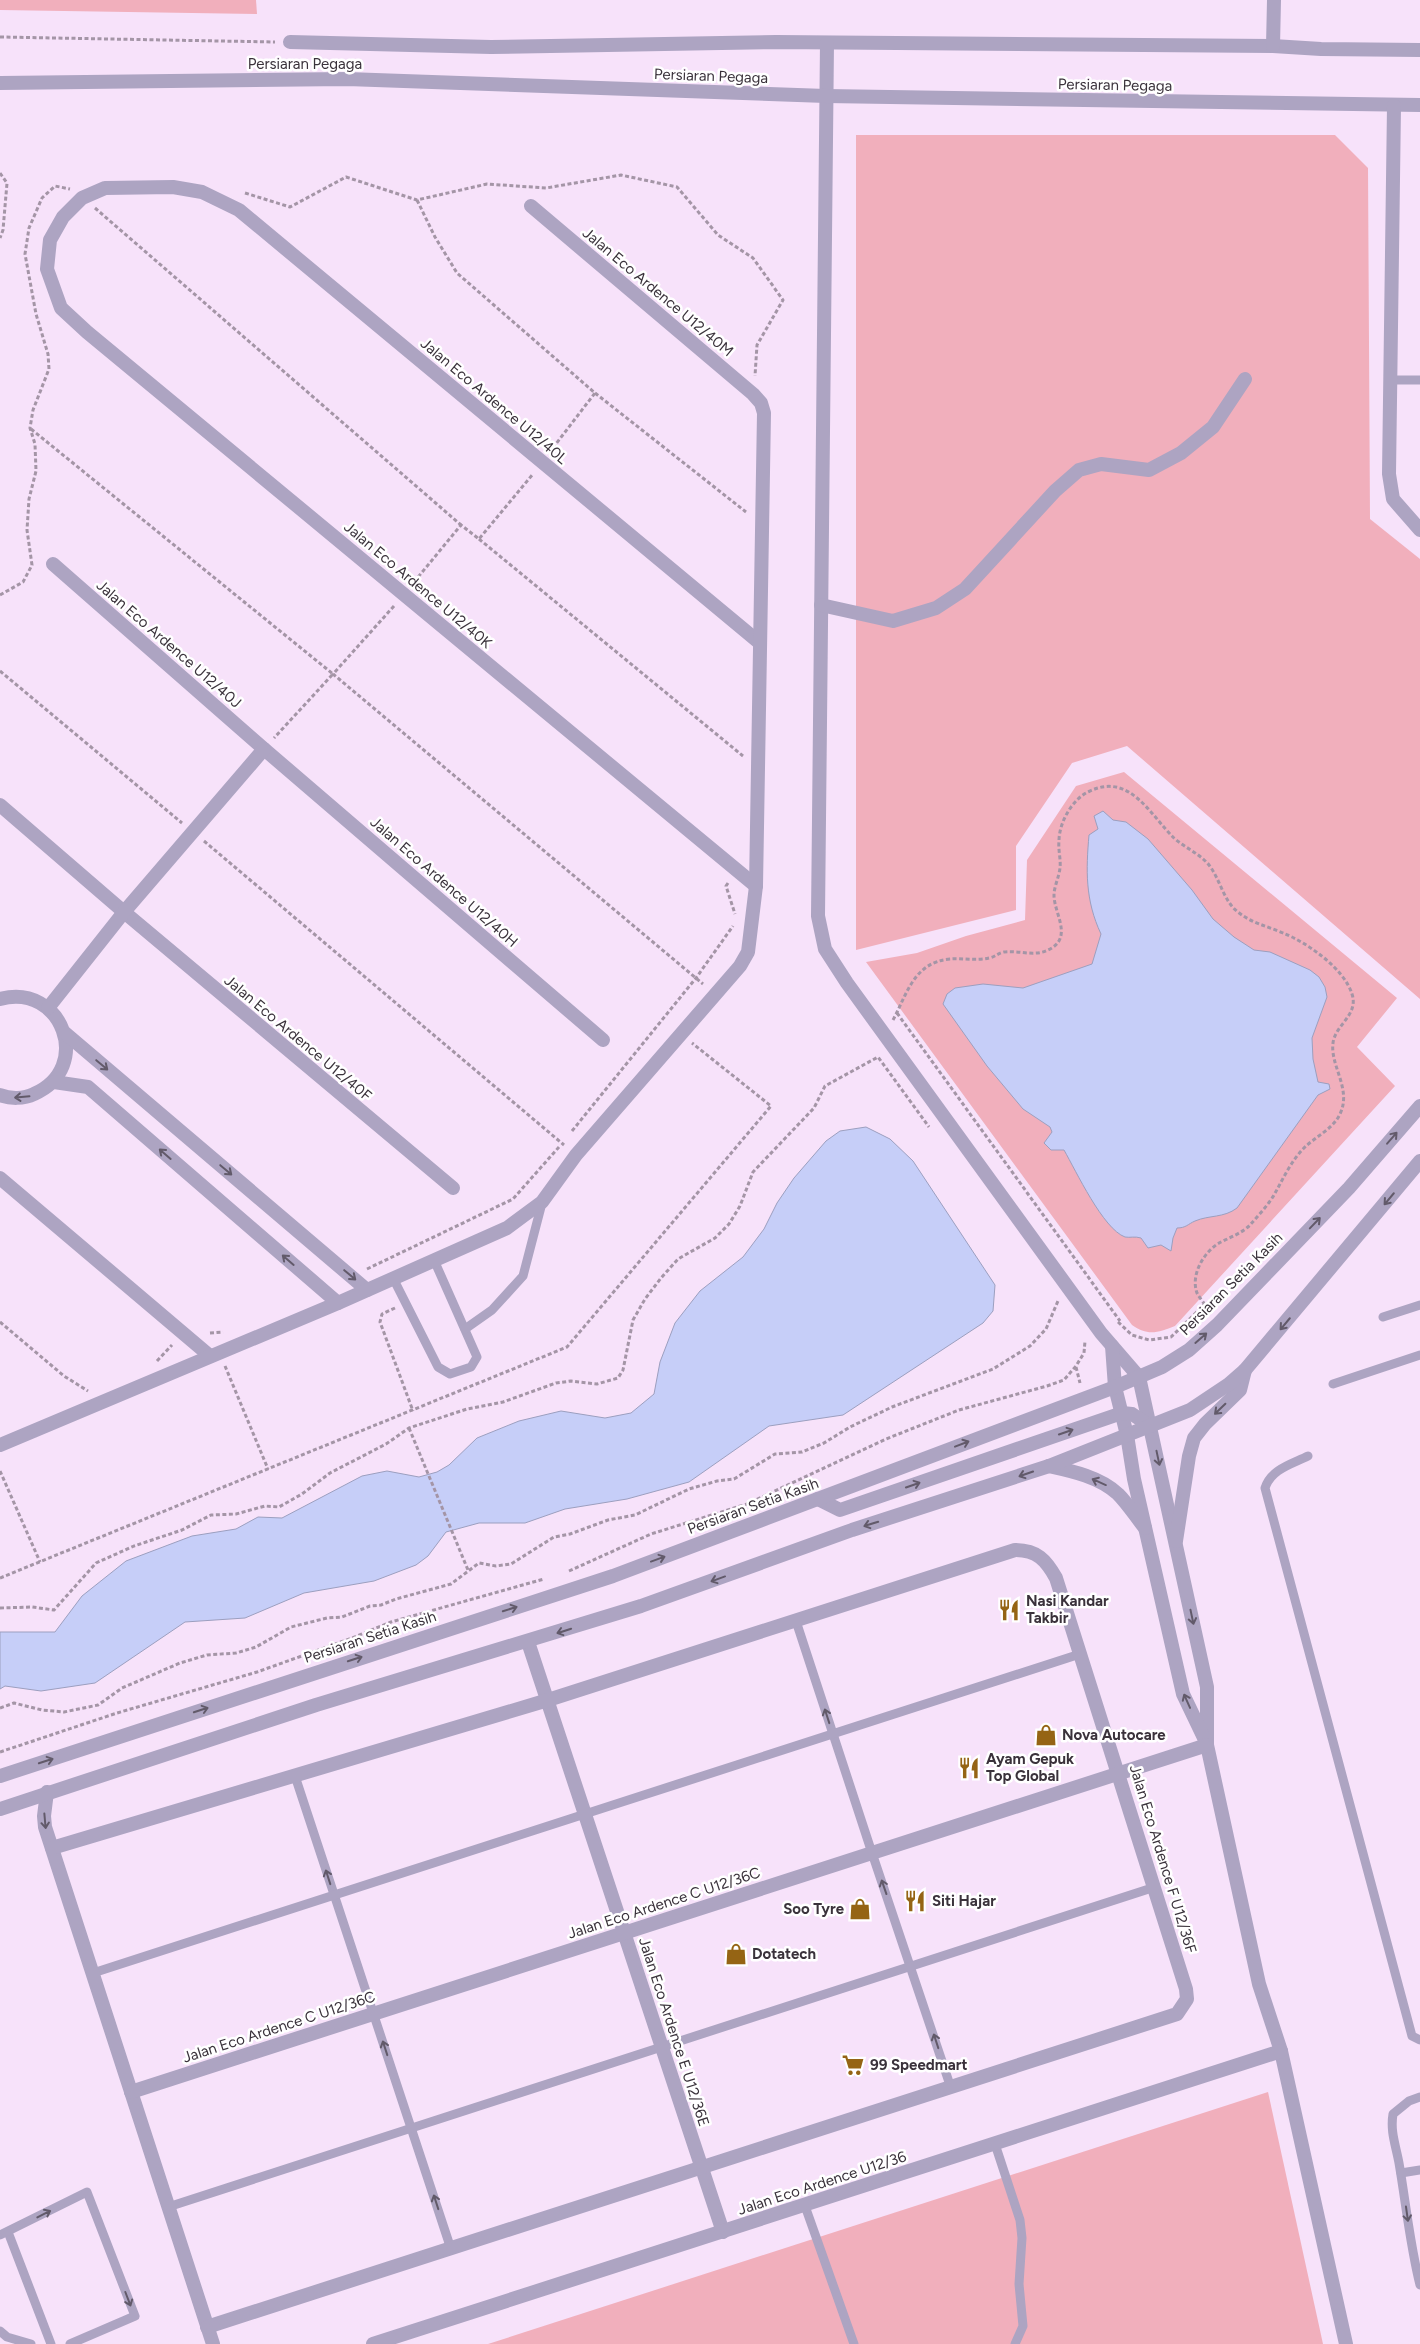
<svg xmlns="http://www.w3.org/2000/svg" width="1420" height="2344" font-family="Figtree,sans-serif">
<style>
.green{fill:#f1afbc}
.water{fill:#c6cef8;stroke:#9c9fbf}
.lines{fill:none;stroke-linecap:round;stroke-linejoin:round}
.path{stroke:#a495a6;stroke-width:3;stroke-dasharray:4 2.5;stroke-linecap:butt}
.service{stroke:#ada4c2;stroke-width:9}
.minor{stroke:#ada4c2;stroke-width:14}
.tertiary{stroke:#ada4c2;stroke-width:14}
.oneway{stroke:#625a6a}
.labels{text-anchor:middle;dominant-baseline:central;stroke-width:5;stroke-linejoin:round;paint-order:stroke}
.street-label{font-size:15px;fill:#3a323b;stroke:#fff}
.poi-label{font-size:15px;font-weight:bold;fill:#3a323b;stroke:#fff;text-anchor:start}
</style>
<rect width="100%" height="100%" fill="#f7e2fa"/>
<g class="green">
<polygon points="0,0 256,0 257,14 0,10"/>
<polygon points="856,135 1335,135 1368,168 1370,519 1420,559 1420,999 1127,746 1072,763 1016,846 1016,910 856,950"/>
<path d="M 1124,772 L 1397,998 L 1357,1047 L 1395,1086 L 1175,1326 C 1158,1333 1147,1336 1132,1325 L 866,962 L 917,953 L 966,936 L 1025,920 L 1027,860 L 1076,786 Z"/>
<polygon points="1268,2092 1323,2344 488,2344"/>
</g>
<g class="water">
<path d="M 1103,811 L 1113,820 L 1126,822 L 1148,839 L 1192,890 L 1213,919 L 1234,937 L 1254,950 L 1270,952 L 1310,970 L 1319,977 L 1325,987 L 1327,997 L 1312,1038 L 1313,1059 L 1318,1082 L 1329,1084 L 1330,1089 L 1318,1095 L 1237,1208 C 1224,1218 1209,1215 1195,1221 C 1188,1224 1186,1228 1177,1228 L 1173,1238 L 1171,1251 L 1161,1245 L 1148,1248 L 1141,1238 C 1135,1236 1130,1238 1125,1237 C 1103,1229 1076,1171 1064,1150 L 1051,1150 L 1044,1143 L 1052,1132 L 1050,1127 L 1023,1109 L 987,1066 L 943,1004 L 947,994 L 955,988 L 983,984 L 1023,988 L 1092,964 L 1101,934 C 1085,900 1086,870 1089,835 L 1098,829 L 1094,816 Z"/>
<polygon points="866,1127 890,1139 913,1161 995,1285 993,1311 983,1323 843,1415 769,1426 689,1482 627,1499 565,1509 525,1523 479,1523 446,1532 428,1556 416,1565 374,1581 304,1593 245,1618 185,1622 95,1683 41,1691 5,1686 0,1689 0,1632 55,1632 82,1596 126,1561 192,1536 236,1529 258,1517 282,1518 362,1476 387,1471 419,1477 437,1472 449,1465 477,1438 519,1421 561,1411 605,1418 631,1413 654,1394 660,1362 675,1323 700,1291 743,1257 764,1229 777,1203 794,1178 826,1141 840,1131"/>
</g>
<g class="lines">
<g class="path">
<polyline points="0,37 275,42"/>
<polyline points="0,173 7,183 3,230 0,238"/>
<polyline points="245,193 290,207 346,177 417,200 487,184 546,188 621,175 677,187 718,235 753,258 783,300 757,345 755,376"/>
<polyline points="417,200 435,237 457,273 595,393 552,449"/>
<polyline points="95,208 461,525"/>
<polyline points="595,393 746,512"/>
<polyline points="31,429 333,674 274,738"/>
<polyline points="479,539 743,756"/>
<polyline points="414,582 461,525 479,539 533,474"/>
<polyline points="0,595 23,582 32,565 27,530 29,499 36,471 35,444 30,428 33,410 49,369 48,354 36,314 25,254 29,228 42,198 55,186 70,189"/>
<polyline points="394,606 333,674 703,984"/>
<polyline points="0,671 182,823"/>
<polyline points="204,841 564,1145"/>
<polyline points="728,883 726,886 735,914"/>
<polyline points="897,1013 1120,1321"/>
<path d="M 893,1020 C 907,994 914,962 950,959 C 962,958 977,961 989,958 C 995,957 998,953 1004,952 C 1019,950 1034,957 1048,950 C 1074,938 1054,914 1054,895 C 1054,887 1059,877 1060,868 C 1061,859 1058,850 1059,841 C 1059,822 1073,798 1090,791 C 1130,772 1151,816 1174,838 C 1185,848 1199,853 1209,865 C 1220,879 1224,902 1238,912 C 1251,923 1267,926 1283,933 C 1306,942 1344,968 1352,994 C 1359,1015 1335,1025 1333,1043 C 1330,1066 1352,1089 1340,1114 C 1333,1129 1315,1137 1304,1148 C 1291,1161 1283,1179 1274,1195 C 1268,1205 1258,1216 1250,1225 C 1242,1233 1231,1237 1221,1242 C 1205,1250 1190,1274 1197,1293 C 1200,1299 1206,1305 1209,1311"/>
<polyline points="572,1131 696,978 733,926"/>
<polyline points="367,1269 513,1199 559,1147"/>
<polyline points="395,1308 382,1314 380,1322 413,1411"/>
<polyline points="0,1322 64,1376 88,1391"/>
<polyline points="1118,1322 1132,1335 1149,1340 1171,1337 1205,1304"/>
<polyline points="210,1333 223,1332"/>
<polyline points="157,1361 172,1345"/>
<polyline points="225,1366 268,1469"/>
<polyline points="1076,1367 1080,1383"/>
<polyline points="409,1428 468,1570"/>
<polyline points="0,1471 40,1562"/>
<polyline points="569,1571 651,1534 747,1504 886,1439 959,1410 1047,1386 1064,1380 1076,1366 1084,1353 1085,1341"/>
<polyline points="0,1578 567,1347 771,1106 692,1043"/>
<polyline points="0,1608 32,1607 54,1610 96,1563 134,1546 182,1530 211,1515 236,1514 265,1506 279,1507 302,1494 330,1473 386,1444 409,1428 467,1409 503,1402 556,1383 571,1381 597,1384 618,1378 623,1370 633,1320 645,1299 661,1278 678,1259 715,1238 729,1224 740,1206 753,1172 814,1108 825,1086 878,1057 929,1127"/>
<polyline points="0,1708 14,1703 42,1710 64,1712 98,1705 122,1688 180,1663 207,1655 236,1653 256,1647 291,1627 327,1618 342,1617 370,1606 381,1605 396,1599 451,1584 479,1563 496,1566 511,1564 554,1537 570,1534 608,1520 635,1515 689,1489 717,1481 734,1479 775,1454 802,1452 824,1443 850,1427 892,1407 993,1369 1030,1346 1046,1329 1058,1301"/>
<polyline points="0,1752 117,1713 257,1672 352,1638 391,1622 544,1579"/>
</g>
<g class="service">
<polyline points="1390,380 1420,380"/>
<polyline points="393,1278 438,1367 450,1374 471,1367 477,1357 434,1260"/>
<polyline points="1383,1317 1420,1305"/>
<polyline points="465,1329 492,1310 523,1276 542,1203"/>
<polyline points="1333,1384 1420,1355"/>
<path d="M 1308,1456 C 1292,1464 1271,1469 1265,1488 L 1412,2036 L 1420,2040"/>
<polyline points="796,1621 872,1853 951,2088"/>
<polyline points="295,1776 451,2249"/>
<polyline points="93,1973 1080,1654"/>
<path d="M 1420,2097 L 1409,2101 L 1393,2114 C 1390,2132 1396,2146 1399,2163 C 1406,2204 1410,2245 1420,2285"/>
<polyline points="995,2144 1020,2220 1022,2238 1019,2284 1023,2326 1015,2344"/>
<polyline points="1401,2173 1420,2170"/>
<polyline points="805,2206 854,2344"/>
<polyline points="168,2207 1155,1887"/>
<polyline points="8,2232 51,2344"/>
<polyline points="0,2235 87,2192 135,2316 70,2344"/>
<polyline points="0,2331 7,2337 31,2344"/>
</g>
<g class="minor">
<polyline points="290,42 491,47 776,42 1273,46 1321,49 1420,50"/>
<polyline points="827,43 818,916 825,949 847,983 1101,1333 1139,1377 1207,1687 1207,1745 1259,1984 1281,2051 1346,2344"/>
<polyline points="1273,46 1274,0"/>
<polyline points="0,83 347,79 826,96 1420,105"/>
<polyline points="1394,106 1389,474 1393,499 1420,530"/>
<polyline points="53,564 264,749 603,1040"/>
<polyline points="821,605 893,621 936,608 965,589 1055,491 1079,470 1101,464 1149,470 1181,453 1213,427 1245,379"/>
<polyline points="0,805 124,912 453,1188"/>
<polyline points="756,886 87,332 61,308 47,269 50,240 63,217 82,198 105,188 173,187 202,192 239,210 760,643"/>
<path d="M 0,999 C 62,982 94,1068 34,1094 C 24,1099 10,1099 0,1095"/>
<polyline points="48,1008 124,912 264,749"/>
<polyline points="65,1033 367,1290"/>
<polyline points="54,1082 88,1087 338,1303"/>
<polyline points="0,1178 210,1356"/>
<polyline points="1112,1346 1115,1387 1127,1435 1134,1479 1183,1694 1206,1742"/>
<polyline points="0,1445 338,1303 507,1228 542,1202 576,1155 740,966 748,952 756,886 764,413 761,403 753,394 531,206"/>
<polyline points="528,1642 723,2232"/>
<polyline points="47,1792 44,1816 45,1827 213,2344"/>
<path d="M 52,1848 L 548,1700 L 1015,1550 C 1037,1550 1046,1560 1056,1578 L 1186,1989 L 1187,1999 L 1177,2014 L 207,2327"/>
<polyline points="131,2092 1207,1745"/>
<polyline points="373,2344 1281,2051"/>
</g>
<g class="tertiary">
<path d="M 1049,1466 C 1072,1471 1100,1477 1118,1494 C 1128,1504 1136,1517 1145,1528"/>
<polyline points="818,1499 840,1510 1122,1413 1132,1414 1150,1426"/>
<polyline points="1176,1541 1189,1456 1194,1438 1205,1424 1240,1390 1245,1370"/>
<polyline points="0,1776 613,1576 1115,1387 1162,1367 1189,1350 1217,1325 1349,1188 1420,1106"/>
<polyline points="0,1809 316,1705 641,1606 852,1530 1049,1466 1190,1410 1229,1384 1245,1370 1420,1161"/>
</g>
</g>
<defs><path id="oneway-shaft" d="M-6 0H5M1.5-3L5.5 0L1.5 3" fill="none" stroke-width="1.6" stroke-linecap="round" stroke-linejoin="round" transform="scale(1.25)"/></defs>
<g class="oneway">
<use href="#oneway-shaft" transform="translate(102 1065) rotate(40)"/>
<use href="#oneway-shaft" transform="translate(22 1097) rotate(175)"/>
<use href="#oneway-shaft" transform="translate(1392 1138) rotate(-49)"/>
<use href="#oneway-shaft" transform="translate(165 1154) rotate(-139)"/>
<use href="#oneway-shaft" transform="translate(226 1170) rotate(40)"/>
<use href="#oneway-shaft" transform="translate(1389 1199) rotate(130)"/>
<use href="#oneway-shaft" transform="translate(1315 1223) rotate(-46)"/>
<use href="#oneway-shaft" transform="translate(288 1260) rotate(-139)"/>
<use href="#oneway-shaft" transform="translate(350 1275) rotate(40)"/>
<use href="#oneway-shaft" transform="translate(1285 1324) rotate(130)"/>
<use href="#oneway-shaft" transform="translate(1201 1338) rotate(-41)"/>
<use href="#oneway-shaft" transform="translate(1220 1409) rotate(136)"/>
<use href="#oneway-shaft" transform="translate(1066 1432) rotate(-19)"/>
<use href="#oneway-shaft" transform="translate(962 1444) rotate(-21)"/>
<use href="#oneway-shaft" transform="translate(1158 1458) rotate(78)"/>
<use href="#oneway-shaft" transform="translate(1026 1474) rotate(161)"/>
<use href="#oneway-shaft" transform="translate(1099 1482) rotate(-156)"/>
<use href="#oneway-shaft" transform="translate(913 1485) rotate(-19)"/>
<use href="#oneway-shaft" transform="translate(871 1524) rotate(163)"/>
<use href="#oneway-shaft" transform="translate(658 1559) rotate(-20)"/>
<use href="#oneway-shaft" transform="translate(718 1579) rotate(160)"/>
<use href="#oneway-shaft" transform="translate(510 1609) rotate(-18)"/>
<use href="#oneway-shaft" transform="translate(1192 1617) rotate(78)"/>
<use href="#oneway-shaft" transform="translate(564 1631) rotate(162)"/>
<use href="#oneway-shaft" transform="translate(355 1659) rotate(-18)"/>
<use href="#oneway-shaft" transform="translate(1187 1701) rotate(-114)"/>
<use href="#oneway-shaft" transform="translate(201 1710) rotate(-18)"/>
<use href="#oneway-shaft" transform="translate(827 1716) rotate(-108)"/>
<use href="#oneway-shaft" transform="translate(46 1761) rotate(-18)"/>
<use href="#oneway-shaft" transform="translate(45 1821) rotate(85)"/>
<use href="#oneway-shaft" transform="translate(328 1877) rotate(-108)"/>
<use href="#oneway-shaft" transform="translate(884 1887) rotate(-109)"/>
<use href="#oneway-shaft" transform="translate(936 2041) rotate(-108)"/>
<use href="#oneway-shaft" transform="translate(385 2048) rotate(-108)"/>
<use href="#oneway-shaft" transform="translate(436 2202) rotate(-108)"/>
<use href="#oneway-shaft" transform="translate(44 2214) rotate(-27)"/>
<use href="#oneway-shaft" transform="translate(1407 2214) rotate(82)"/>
<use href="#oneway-shaft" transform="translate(128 2299) rotate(69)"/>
</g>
<defs>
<g id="restaurant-bare" transform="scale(1.725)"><path d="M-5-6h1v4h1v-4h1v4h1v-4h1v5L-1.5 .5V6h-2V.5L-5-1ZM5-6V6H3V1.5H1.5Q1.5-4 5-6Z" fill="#956414" stroke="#fff" stroke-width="2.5" paint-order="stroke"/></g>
<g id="shop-bare" transform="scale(1.725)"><path d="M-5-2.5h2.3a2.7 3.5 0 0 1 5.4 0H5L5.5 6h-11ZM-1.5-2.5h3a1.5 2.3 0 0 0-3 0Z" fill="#956414" stroke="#fff" stroke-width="2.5" paint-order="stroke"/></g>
<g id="supermarket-bare" transform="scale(1.725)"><path d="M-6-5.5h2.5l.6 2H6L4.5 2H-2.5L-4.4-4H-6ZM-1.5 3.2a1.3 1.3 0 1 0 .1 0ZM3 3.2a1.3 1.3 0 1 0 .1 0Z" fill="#956414" stroke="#fff" stroke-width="2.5" paint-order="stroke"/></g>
</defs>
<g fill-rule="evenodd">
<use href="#restaurant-bare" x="1009" y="1610"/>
<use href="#shop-bare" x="1046" y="1735"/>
<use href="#restaurant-bare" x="969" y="1768"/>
<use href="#restaurant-bare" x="915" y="1901"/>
<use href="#shop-bare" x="860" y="1909"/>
<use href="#shop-bare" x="736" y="1954"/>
<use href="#supermarket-bare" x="853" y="2065"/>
</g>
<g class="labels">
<g class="street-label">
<text x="305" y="64">Persiaran Pegaga</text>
<text transform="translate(711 76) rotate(2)">Persiaran Pegaga</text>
<text transform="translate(1115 85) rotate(1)">Persiaran Pegaga</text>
<text transform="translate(658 292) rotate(40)">Jalan Eco Ardence U12/40M</text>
<text transform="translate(494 401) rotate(40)">Jalan Eco Ardence U12/40L</text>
<text transform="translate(418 585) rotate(40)">Jalan Eco Ardence U12/40K</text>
<text transform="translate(169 644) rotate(41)">Jalan Eco Ardence U12/40J</text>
<text transform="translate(444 882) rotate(41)">Jalan Eco Ardence U12/40H</text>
<text transform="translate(298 1038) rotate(40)">Jalan Eco Ardence U12/40F</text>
<text transform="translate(1231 1284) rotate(-45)">Persiaran Setia Kasih</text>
<text transform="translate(753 1506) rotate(-20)">Persiaran Setia Kasih</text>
<text transform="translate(370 1637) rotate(-18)">Persiaran Setia Kasih</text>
<text transform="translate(1163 1859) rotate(73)">Jalan Eco Ardence F U12/36F</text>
<text transform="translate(664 1903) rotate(-18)">Jalan Eco Ardence C U12/36C</text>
<text transform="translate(279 2027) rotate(-18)">Jalan Eco Ardence C U12/36C</text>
<text transform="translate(674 2032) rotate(72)">Jalan Eco Ardence E U12/36E</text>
<text transform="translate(822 2183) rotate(-18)">Jalan Eco Ardence U12/36</text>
</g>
<g class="poi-label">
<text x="1026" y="1601">Nasi Kandar<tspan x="1026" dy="17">Takbir</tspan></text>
<text x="1062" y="1735">Nova Autocare</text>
<text x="986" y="1759">Ayam Gepuk<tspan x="986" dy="17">Top Global</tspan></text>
<text x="932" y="1901">Siti Hajar</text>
<text x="844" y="1909" text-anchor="end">Soo Tyre</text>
<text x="752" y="1954">Dotatech</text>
<text x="870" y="2065">99 Speedmart</text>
</g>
</g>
</svg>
